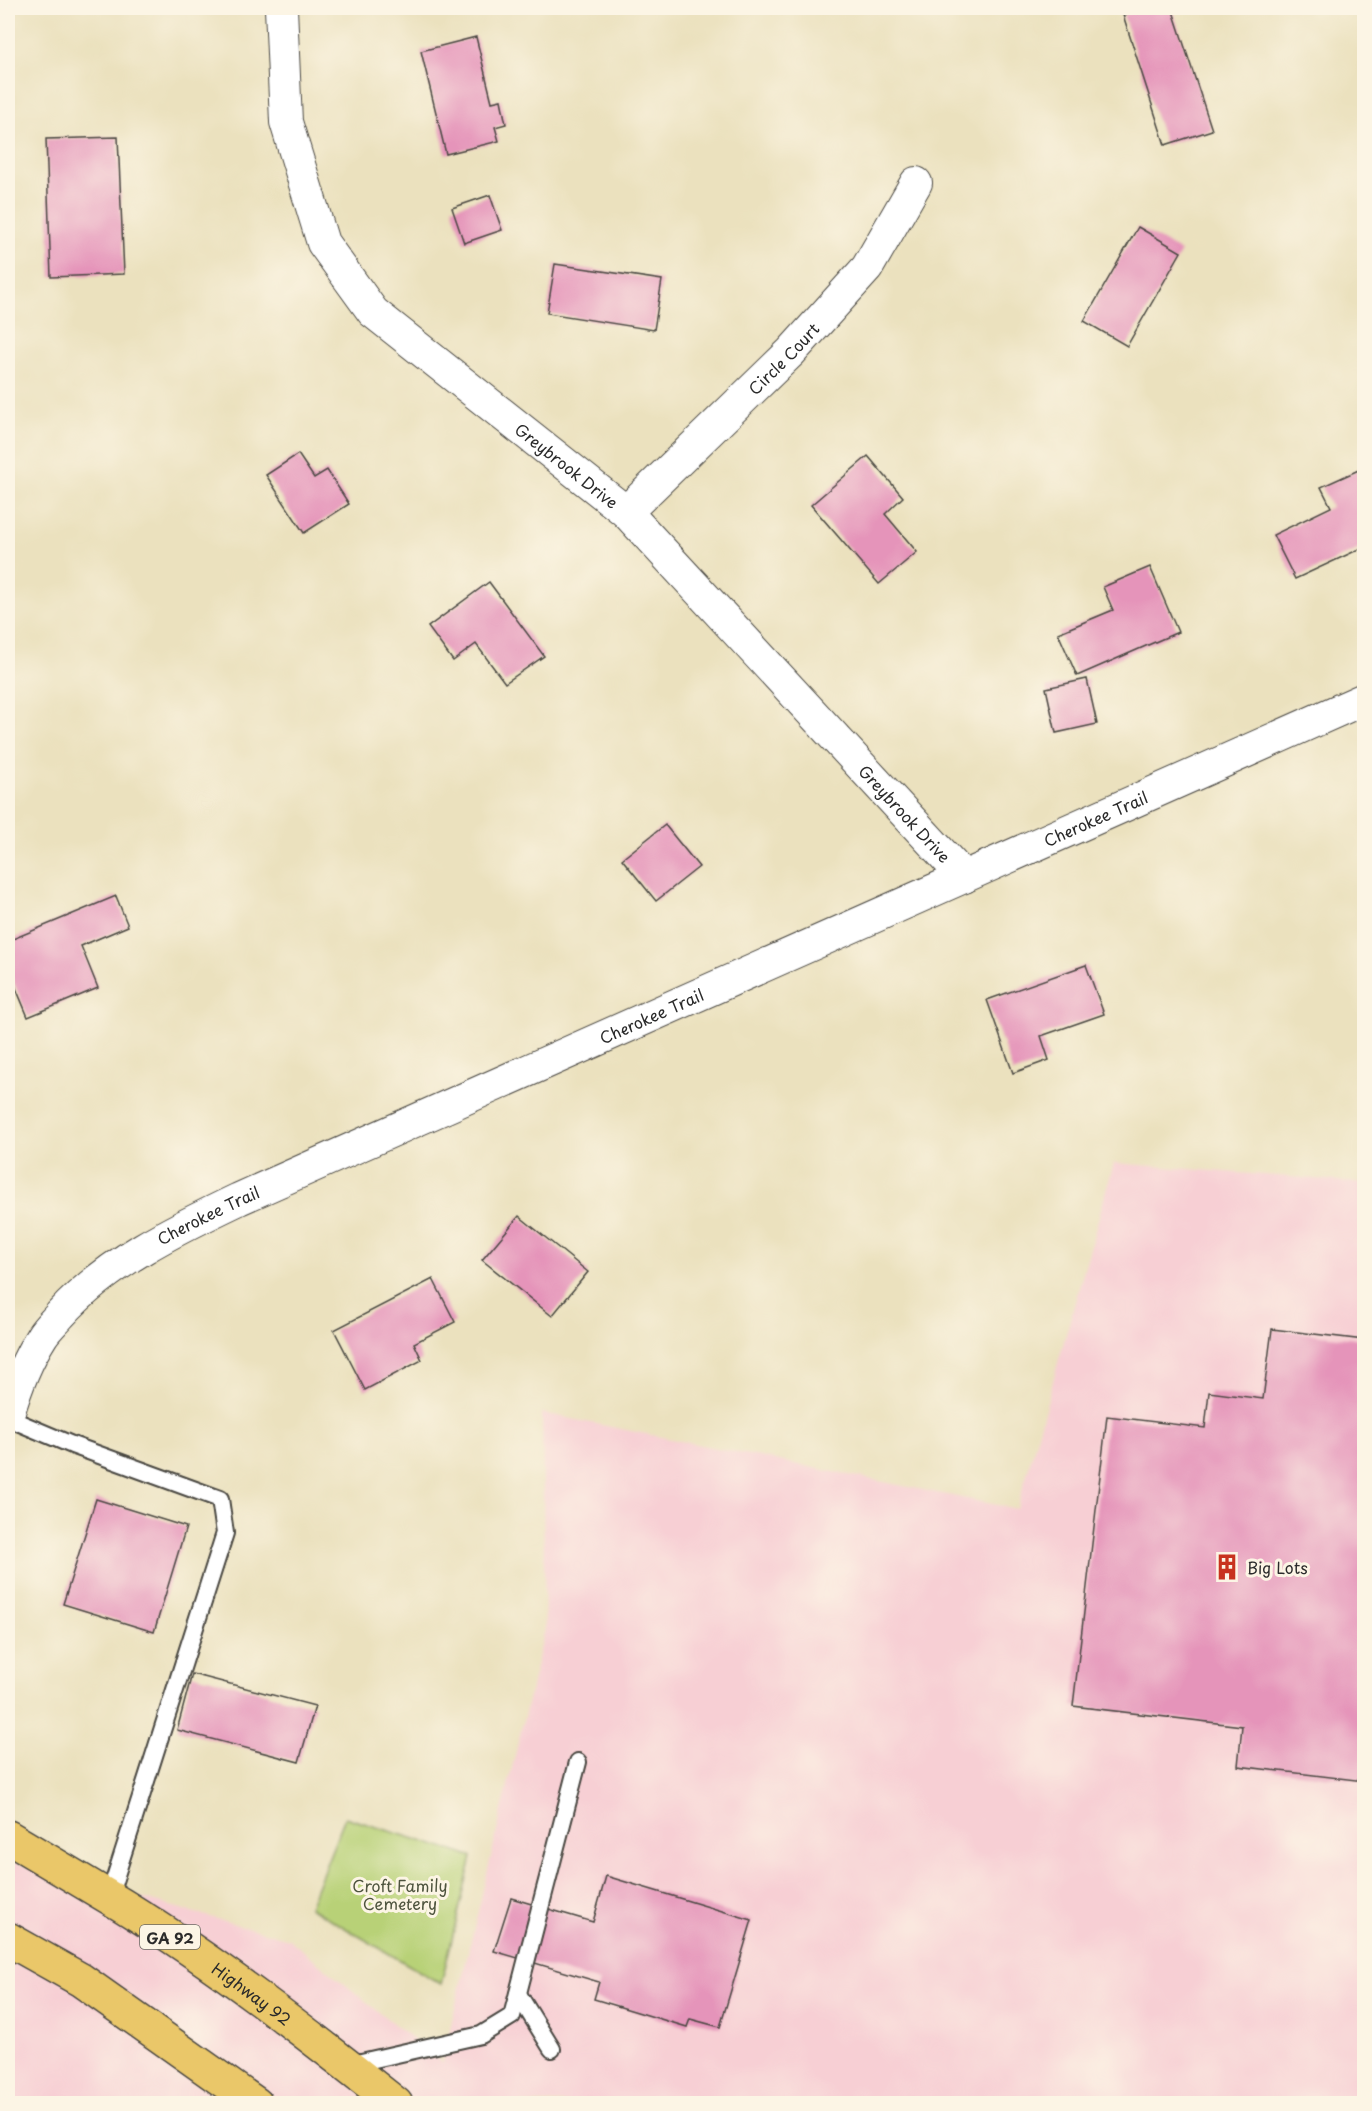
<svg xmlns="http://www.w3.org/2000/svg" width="1372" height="2111" font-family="'Playpen Sans',sans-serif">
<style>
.built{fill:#f7cfd4}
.green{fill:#b8d177;stroke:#727e51;stroke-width:1.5}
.building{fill:#e594ba}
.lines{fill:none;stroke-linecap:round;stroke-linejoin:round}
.lane-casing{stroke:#484641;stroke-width:20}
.street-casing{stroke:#484641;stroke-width:34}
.primary-casing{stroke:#484641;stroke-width:36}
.lane{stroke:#fff;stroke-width:16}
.street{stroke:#fff;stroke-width:32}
.primary{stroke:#eac769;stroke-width:33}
.labels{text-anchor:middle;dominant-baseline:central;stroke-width:6;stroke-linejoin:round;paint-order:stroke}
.shield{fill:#fcf5e5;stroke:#6a6863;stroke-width:1.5}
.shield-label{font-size:15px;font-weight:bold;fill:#2b2b2b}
.street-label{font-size:16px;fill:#2b2b2b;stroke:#fcf5e5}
.poi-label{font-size:16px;fill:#2b2b2b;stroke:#fcf5e5;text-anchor:start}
.park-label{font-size:16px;fill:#4e543e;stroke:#fcf5e5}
</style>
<rect width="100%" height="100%" fill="#fcf5e5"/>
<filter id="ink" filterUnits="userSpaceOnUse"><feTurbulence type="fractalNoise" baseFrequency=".0167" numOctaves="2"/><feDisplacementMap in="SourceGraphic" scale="12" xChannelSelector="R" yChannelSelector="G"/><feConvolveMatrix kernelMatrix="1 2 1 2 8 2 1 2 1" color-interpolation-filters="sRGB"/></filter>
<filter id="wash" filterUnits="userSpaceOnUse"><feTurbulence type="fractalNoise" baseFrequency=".008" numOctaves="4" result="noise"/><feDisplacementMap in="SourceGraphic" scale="24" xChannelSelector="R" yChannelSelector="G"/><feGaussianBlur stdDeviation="1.35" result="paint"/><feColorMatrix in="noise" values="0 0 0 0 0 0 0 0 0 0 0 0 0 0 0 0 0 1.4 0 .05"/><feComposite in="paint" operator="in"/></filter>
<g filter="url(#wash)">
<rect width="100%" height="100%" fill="#ebe1be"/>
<polygon class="built" points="1114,1163 1364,1183 1364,2103 8,2103 8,1861 289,1939 442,2063 545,1629 542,1413 1017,1509"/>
<polygon class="green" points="345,1817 472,1857 441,1984 309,1907"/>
<g id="blocks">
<g class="building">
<polygon points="1147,8 1172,8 1212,130 1165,145 1123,15"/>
<polygon points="476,37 492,102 501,100 506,124 495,127 499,141 446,154 421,51"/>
<polygon points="118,137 124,274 51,277 46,139"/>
<polygon points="490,195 502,230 464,243 452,208"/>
<polygon points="1138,227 1181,252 1127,346 1084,321"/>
<polygon points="555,264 662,280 654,330 547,313"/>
<polygon points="298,454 314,478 327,470 349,504 304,533 266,475"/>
<polygon points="868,456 903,497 885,514 917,552 879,584 811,505"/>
<polygon points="1363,468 1364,547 1295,579 1273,535 1331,507 1321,487"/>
<polygon points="1150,567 1178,632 1077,676 1058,633 1113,610 1103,587"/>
<polygon points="489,582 544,656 505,683 476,644 453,661 428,627"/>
<polygon points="1087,679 1097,724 1056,733 1046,688"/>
<polygon points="665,825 699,867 656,901 622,859"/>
<polygon points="116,896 128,926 81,946 98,988 28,1017 8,969 8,941"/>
<polygon points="1086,965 1104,1014 1041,1036 1049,1060 1013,1073 987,1000"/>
<polygon points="519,1216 588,1272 552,1316 482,1260"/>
<polygon points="433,1279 455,1322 414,1343 422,1360 365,1390 334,1330"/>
<polygon points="1272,1329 1364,1340 1364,1781 1238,1766 1242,1726 1073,1706 1107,1416 1205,1428 1209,1392 1263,1399"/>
<polygon points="96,1499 186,1527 154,1632 63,1604"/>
<polygon points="192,1674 315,1706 299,1762 177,1730"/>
<polygon points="606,1876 752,1920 720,2027 690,2019 687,2027 594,1999 599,1982 494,1951 511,1898 593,1922"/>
</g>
</g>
</g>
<g filter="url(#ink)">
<use href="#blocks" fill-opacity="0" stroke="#484641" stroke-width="1.5"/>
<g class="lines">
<g class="lane-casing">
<g id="lane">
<polyline points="8,1418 72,1445 220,1499 225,1533 109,1897"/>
<polyline points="518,1994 552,2049"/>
<polyline points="348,2065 481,2035 512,2016 578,1762"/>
</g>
</g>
<g class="street-casing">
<g id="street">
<path id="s1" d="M 281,8 L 286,122 L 323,243 L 373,312 L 626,512 L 964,877"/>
<path id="s2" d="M 626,512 L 791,352 L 867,268 L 916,183"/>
<path id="s3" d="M 8,1415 C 16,1387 26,1361 42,1336 C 47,1328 54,1322 60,1315 C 109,1261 174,1230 239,1199 L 1364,699"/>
</g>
</g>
<g class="primary-casing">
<g id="primary">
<path id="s4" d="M 8,1837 C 46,1860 84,1882 122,1905 C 218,1964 308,2034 396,2104"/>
<polyline points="8,1939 81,1980 256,2104"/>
</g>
</g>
<use href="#lane" class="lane"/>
<use href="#street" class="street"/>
<use href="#primary" class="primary"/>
</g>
</g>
<defs>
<g id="building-bare" transform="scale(2.07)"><path d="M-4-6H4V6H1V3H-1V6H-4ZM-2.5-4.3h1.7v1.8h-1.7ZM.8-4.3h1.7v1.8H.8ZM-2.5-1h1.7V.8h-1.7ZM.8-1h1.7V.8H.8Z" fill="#c8321e" stroke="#fcf5e5" stroke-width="2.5" paint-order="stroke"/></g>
</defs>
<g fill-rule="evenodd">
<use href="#building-bare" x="1227" y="1567"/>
</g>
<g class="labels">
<rect class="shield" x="140" y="1925" width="60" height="24" rx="4.5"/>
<g class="shield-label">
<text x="170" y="1937">GA 92</text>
</g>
<g class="street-label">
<text stroke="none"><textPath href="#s2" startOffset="220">Circle Court</textPath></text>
<text stroke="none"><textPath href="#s1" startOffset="573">Greybrook Drive</textPath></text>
<text stroke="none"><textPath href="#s1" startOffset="1059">Greybrook Drive</textPath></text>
<text stroke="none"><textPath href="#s3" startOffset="1266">Cherokee Trail</textPath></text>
<text stroke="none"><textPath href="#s3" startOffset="780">Cherokee Trail</textPath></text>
<text stroke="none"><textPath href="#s3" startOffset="294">Cherokee Trail</textPath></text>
<text stroke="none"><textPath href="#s4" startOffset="290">Highway 92</textPath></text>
</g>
<g class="poi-label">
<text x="1247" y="1567">Big Lots</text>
</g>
<g class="park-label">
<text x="400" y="1885">Croft Family<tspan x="400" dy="18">Cemetery</tspan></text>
</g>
</g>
<rect width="1372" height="2111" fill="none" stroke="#fcf5e5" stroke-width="30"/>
</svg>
